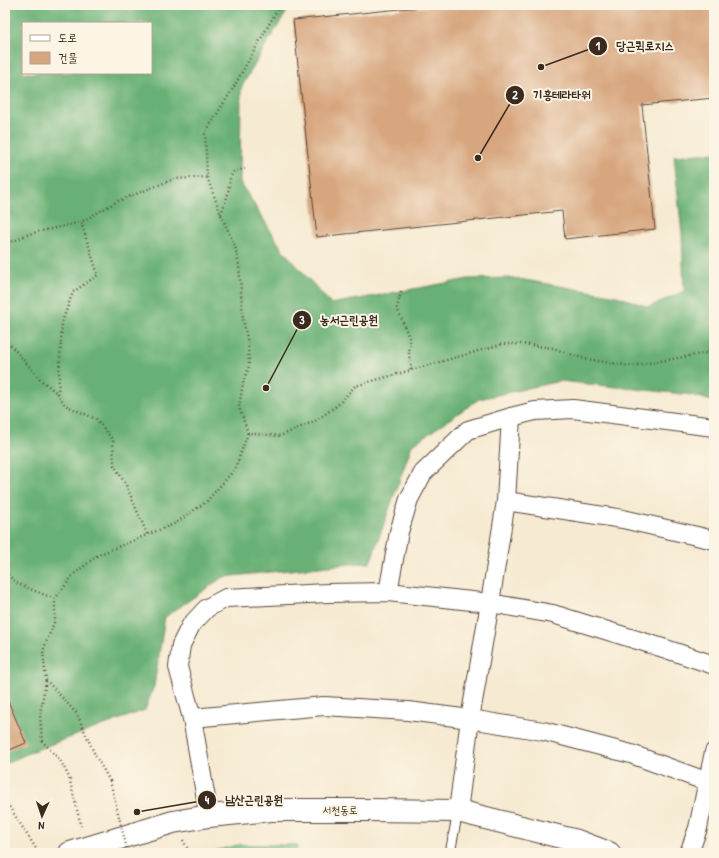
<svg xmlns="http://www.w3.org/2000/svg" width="719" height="858" font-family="'Patrick Hand','Poor Story',sans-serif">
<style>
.green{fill:#80cc89;stroke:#5e7b54}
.forest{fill:#68b075;stroke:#526d4a;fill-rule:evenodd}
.building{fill:#d7a67e}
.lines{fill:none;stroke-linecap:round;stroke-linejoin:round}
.service-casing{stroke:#574739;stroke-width:11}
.minor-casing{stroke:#574739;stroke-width:20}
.tertiary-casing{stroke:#574739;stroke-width:24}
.path{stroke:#574739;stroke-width:2.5;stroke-dasharray:1 3;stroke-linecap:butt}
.service{stroke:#fff;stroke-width:9}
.minor{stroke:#fff;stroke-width:18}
.tertiary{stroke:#fff;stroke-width:22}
.path-bridge{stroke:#574739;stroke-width:2.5;stroke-dasharray:1 3;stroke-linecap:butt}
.labels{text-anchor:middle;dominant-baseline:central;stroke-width:4;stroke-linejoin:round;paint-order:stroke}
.street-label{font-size:11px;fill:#3b2a1e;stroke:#fcf5e5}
.leader{fill:none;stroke:#3b2a1e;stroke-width:1.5}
.callout-dot{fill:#3b2a1e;stroke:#fcf5e5;stroke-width:1.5}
.mark-label{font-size:12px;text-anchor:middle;font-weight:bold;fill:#fff}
.callout-label{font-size:12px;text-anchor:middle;font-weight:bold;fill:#3b2a1e;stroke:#fcf5e5;stroke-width:4;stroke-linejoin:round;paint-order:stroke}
</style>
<rect width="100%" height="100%" fill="#fcf5e5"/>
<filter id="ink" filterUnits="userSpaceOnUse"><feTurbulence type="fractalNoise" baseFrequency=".025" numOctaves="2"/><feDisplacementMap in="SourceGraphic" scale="8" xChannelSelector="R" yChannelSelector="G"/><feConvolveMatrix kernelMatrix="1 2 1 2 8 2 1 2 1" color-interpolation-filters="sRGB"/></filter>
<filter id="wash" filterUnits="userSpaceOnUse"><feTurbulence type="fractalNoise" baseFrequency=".012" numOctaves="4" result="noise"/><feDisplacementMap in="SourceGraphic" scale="16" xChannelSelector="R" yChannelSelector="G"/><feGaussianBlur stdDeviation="0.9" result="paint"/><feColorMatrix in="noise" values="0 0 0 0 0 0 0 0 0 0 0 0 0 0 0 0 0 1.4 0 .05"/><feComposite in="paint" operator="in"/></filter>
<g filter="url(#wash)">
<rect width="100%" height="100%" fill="#f6ead2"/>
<polygon class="green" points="238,845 297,845 296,853 207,853"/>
<path class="forest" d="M 5,5 L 291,5 L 269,40 L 241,88 L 240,182 L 282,249 L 331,304 L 468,279 L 513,278 L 617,296 L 649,307 L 684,291 L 682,234 L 674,156 L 714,153 L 714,402 L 692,395 L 560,381 L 479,399 L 412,445 L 370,563 L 348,564 L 223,577 L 165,617 L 154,686 L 145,710 L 33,751 L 5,764 ZM 23,23 L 151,23 L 151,73 L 23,73 Z"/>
<g id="blocks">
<g class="building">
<polygon points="439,5 714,5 714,98 642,105 655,229 565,239 562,211 317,237 293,20"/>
<polygon points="5,694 26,743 5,752"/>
<polygon points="5,835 10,849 5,851"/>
</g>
</g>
</g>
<g filter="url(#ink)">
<use href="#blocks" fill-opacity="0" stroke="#574739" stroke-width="1"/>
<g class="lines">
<g class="service-casing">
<polyline id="service" points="450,853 458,811"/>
</g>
<g class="minor-casing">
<g id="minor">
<polyline points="506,501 623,519 714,540"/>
<polyline points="388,592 399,532 409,499 423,473 468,430 511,417 535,411 573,409 714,427"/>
<polyline points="192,718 324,706 408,711 470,719 543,731 631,754 708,782"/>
<polyline points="458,811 470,719 490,603 506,501 511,417"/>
<polyline points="209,816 192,718 178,667 181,645 191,625 207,608 226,598 328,593 388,592 490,603 553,614 663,648 714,665"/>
<polyline points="689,853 698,828 714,752"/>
</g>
</g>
<g class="tertiary-casing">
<polyline id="tertiary" points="70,853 173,822 209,816 271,810 366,810 458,811 577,841 609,853"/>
</g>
<g class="path">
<polyline points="221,214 228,194 230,178 234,171 245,169"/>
<polyline points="5,245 29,234 81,222"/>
<polyline points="401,292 397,308 410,340 409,354 411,371"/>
<polyline points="5,339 41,380 58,394"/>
<polyline points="248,433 239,407 243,383 249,366 248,343 243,319 239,265 235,246 221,215 207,177 205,133 232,90 280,5"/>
<polyline points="147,534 126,485 114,465 113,440 96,419 65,405 58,394 62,322 73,292 98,275 81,222 118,201 174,179 207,177"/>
<polyline points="5,572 18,584 55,599"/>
<polyline points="46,681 40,714 42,741 60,760 69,777 81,826"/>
<polyline points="110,781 95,755 77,714 46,680 43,651 55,620 55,599 74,574 98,555 176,523 207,501 235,469 248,433 280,436 317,420 339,404 355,386 503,344 523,344 553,348 585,359 631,366 707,353 714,348"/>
<polyline points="5,800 39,853"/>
<polyline points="183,840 190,853"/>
</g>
<use href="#service" class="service"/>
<use href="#minor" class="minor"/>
<use href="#tertiary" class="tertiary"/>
<polyline class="path-bridge" points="110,781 128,853"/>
</g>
</g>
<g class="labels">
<g class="street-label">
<text x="340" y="810">서천동로</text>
</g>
</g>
<path class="leader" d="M541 67L598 46M478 158L515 95M266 388L302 320M137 812L207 800"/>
<g class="callout-dot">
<circle cx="541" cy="67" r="4"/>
<circle cx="478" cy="158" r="4"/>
<circle cx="266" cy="388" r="4"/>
<circle cx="137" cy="812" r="4"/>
<circle cx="598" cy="46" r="10"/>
<circle cx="515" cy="95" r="10"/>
<circle cx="302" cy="320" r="10"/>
<circle cx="207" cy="800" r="10"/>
</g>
<g class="mark-label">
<text x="598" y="50">1</text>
<text x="515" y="99">2</text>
<text x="302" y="324">3</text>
<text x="207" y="804">4</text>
</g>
<g class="callout-label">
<text x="645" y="50">당근퀵로지스</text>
<text x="562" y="99">기흥테라타워</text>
<text x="349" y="324">농서근린공원</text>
<text x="254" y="804">남산근린공원</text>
</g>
<rect width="719" height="858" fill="none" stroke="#fcf5e5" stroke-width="20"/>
<rect x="22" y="22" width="130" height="52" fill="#fcf5e5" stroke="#afa495"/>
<rect x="30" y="35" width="20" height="6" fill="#ffffff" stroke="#afa495"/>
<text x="58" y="42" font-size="12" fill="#3b2a1e">도로</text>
<rect x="30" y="52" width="20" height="12" fill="#d7a67e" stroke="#afa495"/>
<text x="58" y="62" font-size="12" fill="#3b2a1e">건물</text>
<g transform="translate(42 816) rotate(183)" stroke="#fcf5e5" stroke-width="3" paint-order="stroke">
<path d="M0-3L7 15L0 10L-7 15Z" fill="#3b2a1e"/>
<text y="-6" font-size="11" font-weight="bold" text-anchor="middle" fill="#3b2a1e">N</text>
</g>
</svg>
